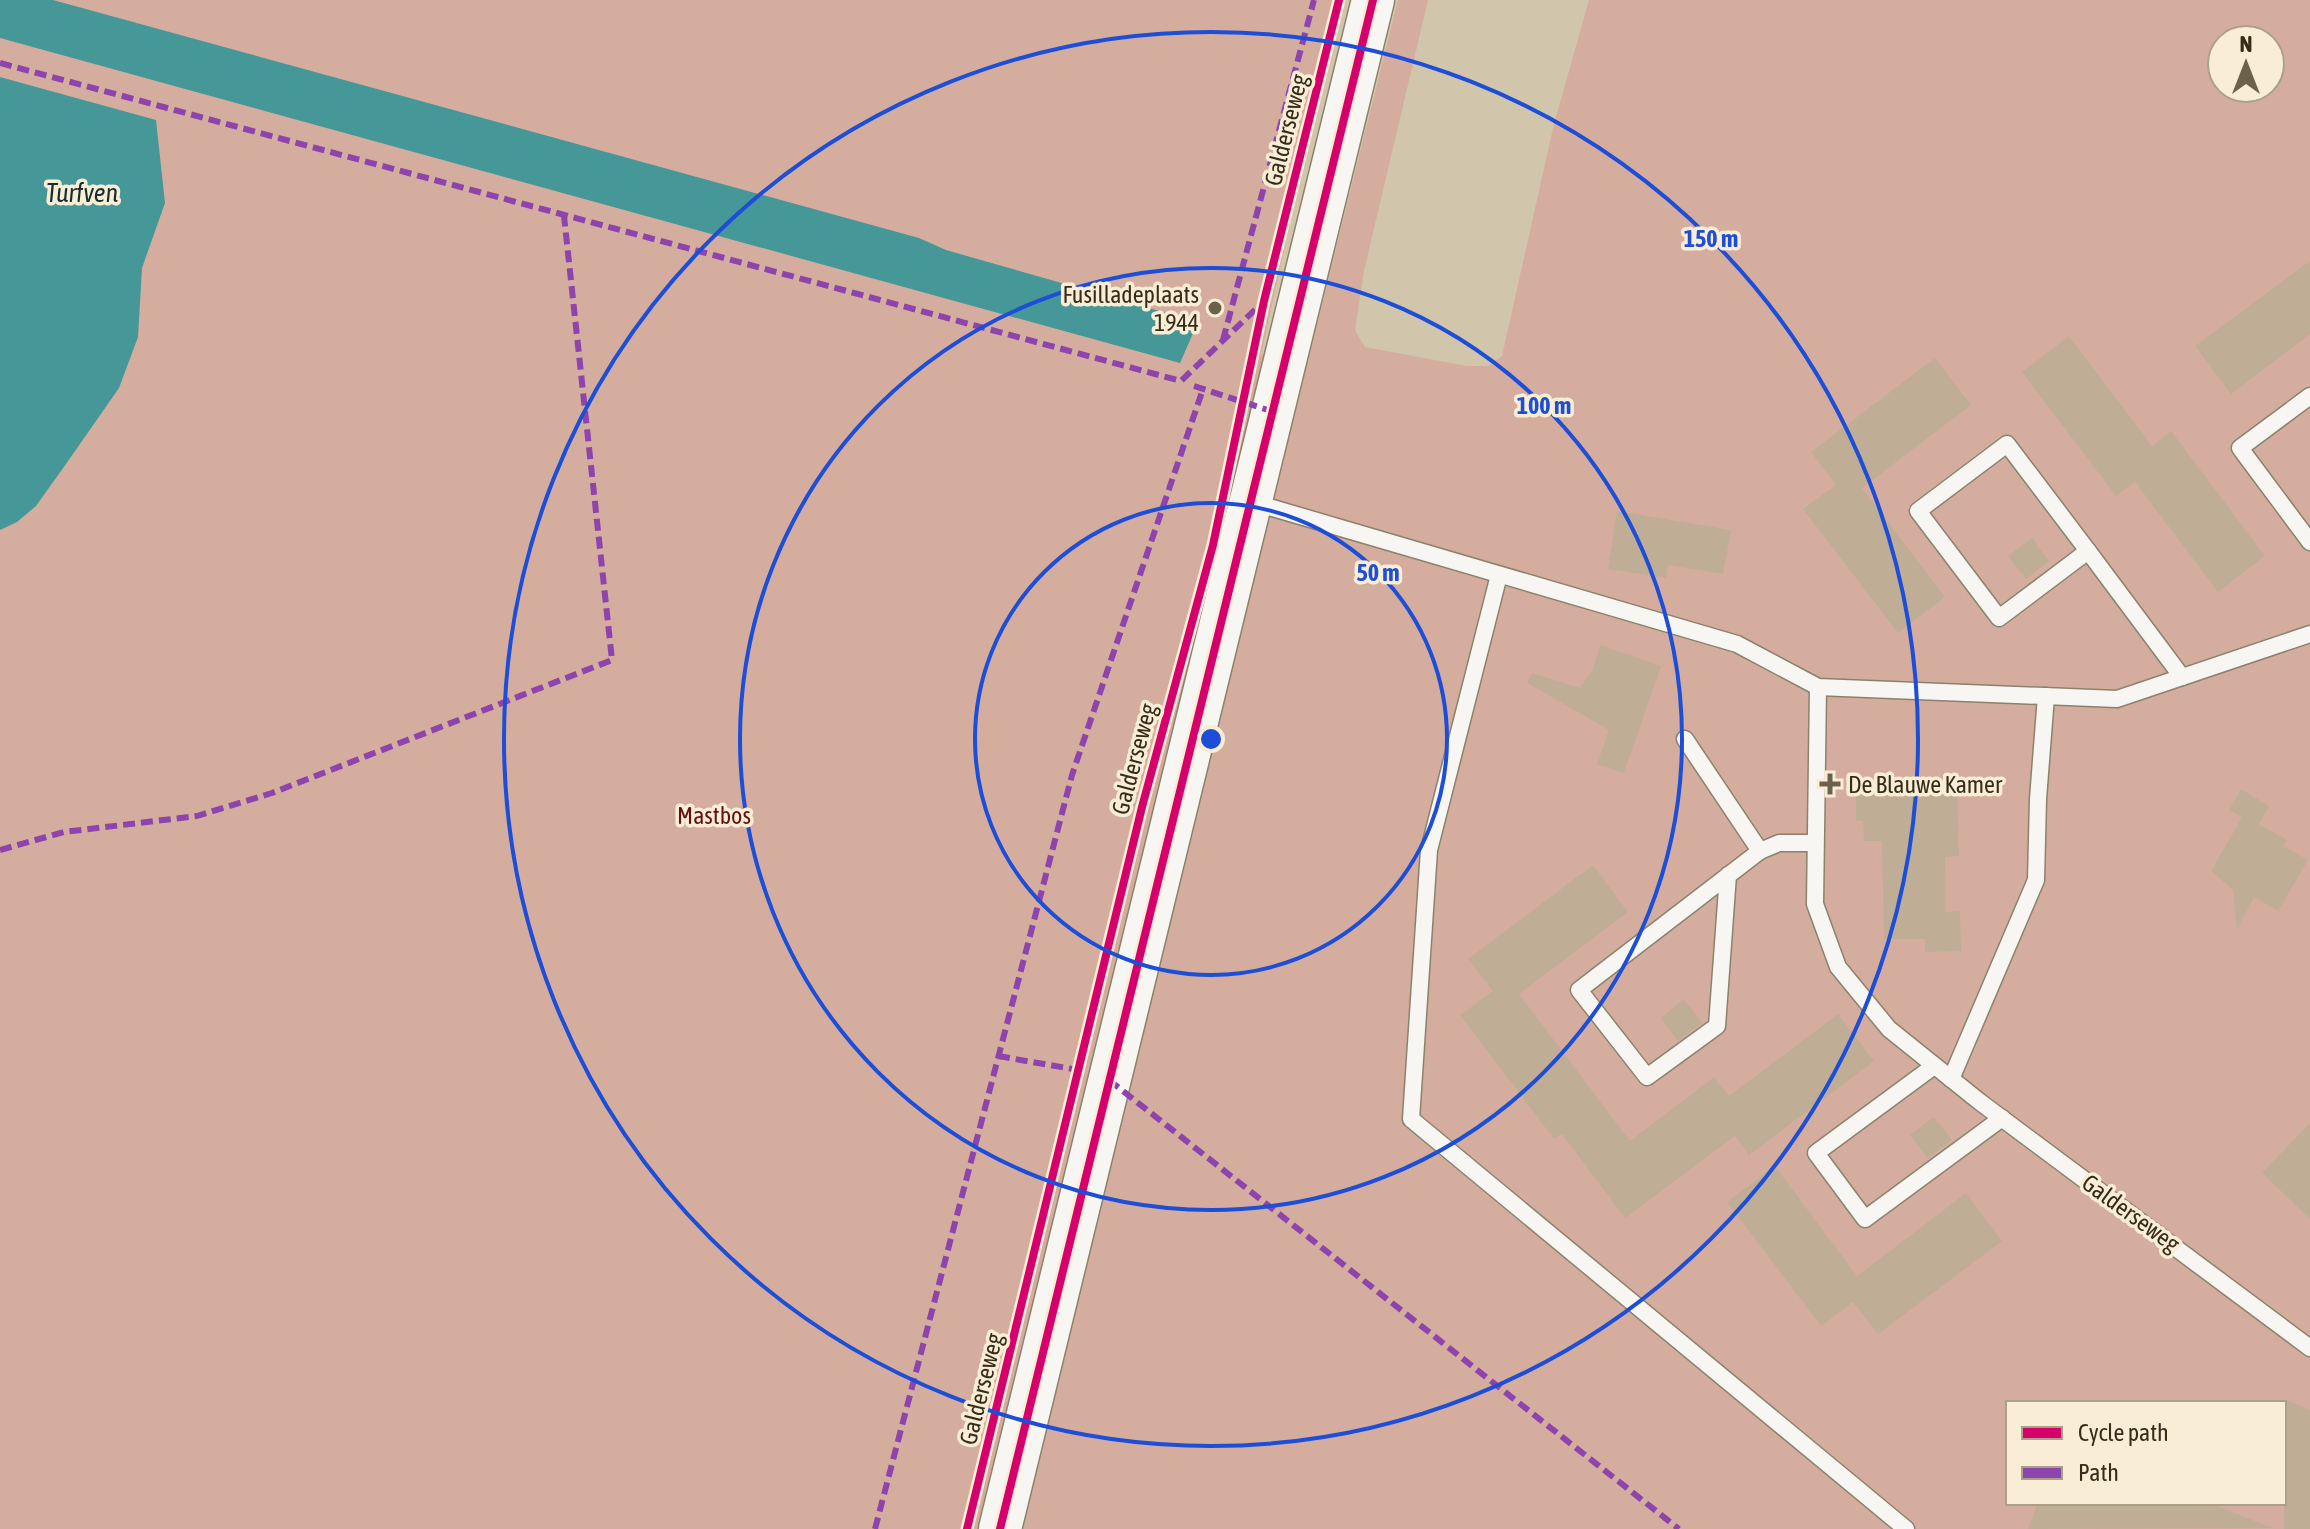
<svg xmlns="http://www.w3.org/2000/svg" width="2310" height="1529" font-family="'Asap Condensed',sans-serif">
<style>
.green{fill:#d5ad9e;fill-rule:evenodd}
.water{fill:#469898}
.building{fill:#bfae95}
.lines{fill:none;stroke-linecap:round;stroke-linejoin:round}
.service-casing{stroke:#8b826d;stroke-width:19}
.tertiary-casing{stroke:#8b826d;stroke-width:45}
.service{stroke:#f8f6f2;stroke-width:16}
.tertiary{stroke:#f8f6f2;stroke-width:42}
.quiet{stroke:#8e44ad;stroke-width:6;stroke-dasharray:12 6;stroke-linecap:butt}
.cycleway-casing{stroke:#f9edd5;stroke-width:13}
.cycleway{stroke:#d6006c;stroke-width:8}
.ring{fill:none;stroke:#1d4ed8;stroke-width:4}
.poi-dot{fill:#6c624c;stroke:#f9edd5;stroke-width:3}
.labels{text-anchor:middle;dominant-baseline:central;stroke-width:7;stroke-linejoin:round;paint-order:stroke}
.street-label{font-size:24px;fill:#352d19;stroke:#f9edd5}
.poi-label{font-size:24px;fill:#352d19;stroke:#f9edd5;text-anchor:end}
.park-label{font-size:24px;fill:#651011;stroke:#f9edd5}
.water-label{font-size:26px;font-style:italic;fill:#172e31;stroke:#f9edd5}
.centre{fill:#1d4ed8;stroke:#f9edd5;stroke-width:4}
.ring-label{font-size:24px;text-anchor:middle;font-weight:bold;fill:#1d4ed8;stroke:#f9edd5;stroke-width:7;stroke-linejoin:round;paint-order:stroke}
</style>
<rect width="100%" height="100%" fill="#d1c5ab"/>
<path class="green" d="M 0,0 L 1339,0 L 1261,355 L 1307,365 L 1398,0 L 1428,0 L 1364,271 L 1355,330 L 1365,347 L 1467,366 L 1488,366 L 1502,356 L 1554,124 L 1589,0 L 2310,0 L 2310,1529 L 0,1529 ZM 2222,40 L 2270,40 L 2270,88 L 2222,88 ZM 2008,1403 L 2284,1403 L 2284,1503 L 2008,1503 Z"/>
<g class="water">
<polygon points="0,0 53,0 919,238 946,250 1198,322 1180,363 0,38"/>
<polygon points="0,77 156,120 165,203 142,268 138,337 119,388 66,464 36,506 17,522 0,530"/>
</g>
<g class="building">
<polygon points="2310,261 2310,334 2231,394 2195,346"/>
<polygon points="2069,336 2152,446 2171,431 2265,556 2218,592 2135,482 2116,496 2022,372"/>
<polygon points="1935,358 1971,405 1862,488 1945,597 1898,633 1803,509 1836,485 1811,452"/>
<polygon points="1617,511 1731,530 1723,574 1668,565 1666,578 1608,569"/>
<polygon points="2032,538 2049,561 2026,579 2008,556"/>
<polygon points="1601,645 1661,666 1624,773 1597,764 1609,730 1527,683 1532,673 1580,688 1592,670"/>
<polygon points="1957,788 1959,856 1945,857 1946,912 1960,911 1961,951 1925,952 1925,939 1884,939 1882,841 1864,841 1863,821 1856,821 1856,793"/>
<polygon points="2241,789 2269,806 2259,824 2287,840 2283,846 2308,860 2278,911 2254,897 2237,930 2233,890 2211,871 2242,817 2229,810"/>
<polygon points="1593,865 1628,912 1519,994 1630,1141 1714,1077 1729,1096 1838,1014 1874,1061 1749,1155 1735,1136 1625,1218 1562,1134 1554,1139 1460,1015 1493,991 1468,959"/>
<polygon points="1684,999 1702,1023 1678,1041 1661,1018"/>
<polygon points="1934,1117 1952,1140 1928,1158 1910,1135"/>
<polygon points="2310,1123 2310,1219 2262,1173"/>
<polygon points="1775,1166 1857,1276 1966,1193 2002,1241 1878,1334 1853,1302 1821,1326 1727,1202"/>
<polygon points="2284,1399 2310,1410 2310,1529 2284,1529"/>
<polygon points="2038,1503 2210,1503 2272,1528 2028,1529"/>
</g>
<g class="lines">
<g class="service-casing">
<g id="service">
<polyline points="2310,396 2240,448 2310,542"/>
<polygon points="2007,444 2088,551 1999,618 1918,511"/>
<polyline points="1252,502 1737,644 1818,687 2117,699 2310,634"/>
<polyline points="2088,551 2182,677"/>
<polyline points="1499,575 1429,850 1411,1119 1906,1529"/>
<polyline points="1818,687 1815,904 1838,967 1889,1029 1980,1102 2310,1348"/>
<polyline points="1685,739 1760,851"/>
<polyline points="1728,875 1717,1026 1647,1077 1579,990 1760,851 1779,843 1814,843"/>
<polyline points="1934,1066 1816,1153 1865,1219 2002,1118"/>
<polyline points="1951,1079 2036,880 2038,799 2046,696"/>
</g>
</g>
<g class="tertiary-casing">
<polyline id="tertiary" points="1000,1529 1373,0"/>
</g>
<use href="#service" class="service"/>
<use href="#tertiary" class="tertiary"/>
<g class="quiet">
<polyline points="0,63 1181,381 1262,303"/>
<polyline points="1223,340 1314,0"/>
<polyline points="1194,386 1274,412"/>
<polyline points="0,850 64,832 197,816 272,793 612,660 564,216"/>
<polyline points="998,1056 1078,1070"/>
<polyline points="1109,1080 1679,1529"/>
<polyline points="875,1529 1072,775 1203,389"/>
</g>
<g class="cycleway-casing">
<g id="cycleway">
<polyline points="967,1529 1142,807 1213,545 1264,301 1339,0"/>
<polyline points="1000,1529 1373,0"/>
</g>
</g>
<use href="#cycleway" class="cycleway"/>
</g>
<g class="ring">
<circle cx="1211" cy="739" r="236"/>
<circle cx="1211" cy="739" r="471"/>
<circle cx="1211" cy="739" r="707"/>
</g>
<g class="poi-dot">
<circle cx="1215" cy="308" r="8"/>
<path d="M1826 772h8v8h8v8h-8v8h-8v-8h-8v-8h8z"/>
</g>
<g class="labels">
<g class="street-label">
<text transform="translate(1286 130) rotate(-76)">Galderseweg</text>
<text transform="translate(1134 759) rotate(-75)">Galderseweg</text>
<text transform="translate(2131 1213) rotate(36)">Galderseweg</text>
<text transform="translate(981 1389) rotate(-76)">Galderseweg</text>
</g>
<g class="poi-label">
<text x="1199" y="294">Fusilladeplaats<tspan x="1199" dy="28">1944</tspan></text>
<text x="1848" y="784" text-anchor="start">De Blauwe Kamer</text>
</g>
<g class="park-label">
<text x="714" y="815">Mastbos</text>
</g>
<g class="water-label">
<text x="82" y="193">Turfven</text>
</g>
</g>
<circle cx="1211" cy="739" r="12" class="centre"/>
<g class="ring-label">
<text x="1711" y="247">150 m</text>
<text x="1544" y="414">100 m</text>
<text x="1378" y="581">50 m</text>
</g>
<rect x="2006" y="1401" width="280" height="104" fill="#f9edd5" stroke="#aba08a" stroke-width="2"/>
<rect x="2022" y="1427" width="40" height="12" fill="#d6006c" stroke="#aba08a" stroke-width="2"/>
<text x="2078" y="1441" font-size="24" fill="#352d19">Cycle path</text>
<rect x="2022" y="1467" width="40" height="12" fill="#8e44ad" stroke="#aba08a" stroke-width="2"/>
<text x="2078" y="1481" font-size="24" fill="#352d19">Path</text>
<g transform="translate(2246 64)"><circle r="38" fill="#f9edd5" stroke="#aba08a" stroke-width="2"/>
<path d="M0-6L14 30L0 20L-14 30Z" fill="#6c624c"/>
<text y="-12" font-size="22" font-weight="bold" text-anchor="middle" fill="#352d19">N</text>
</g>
</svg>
